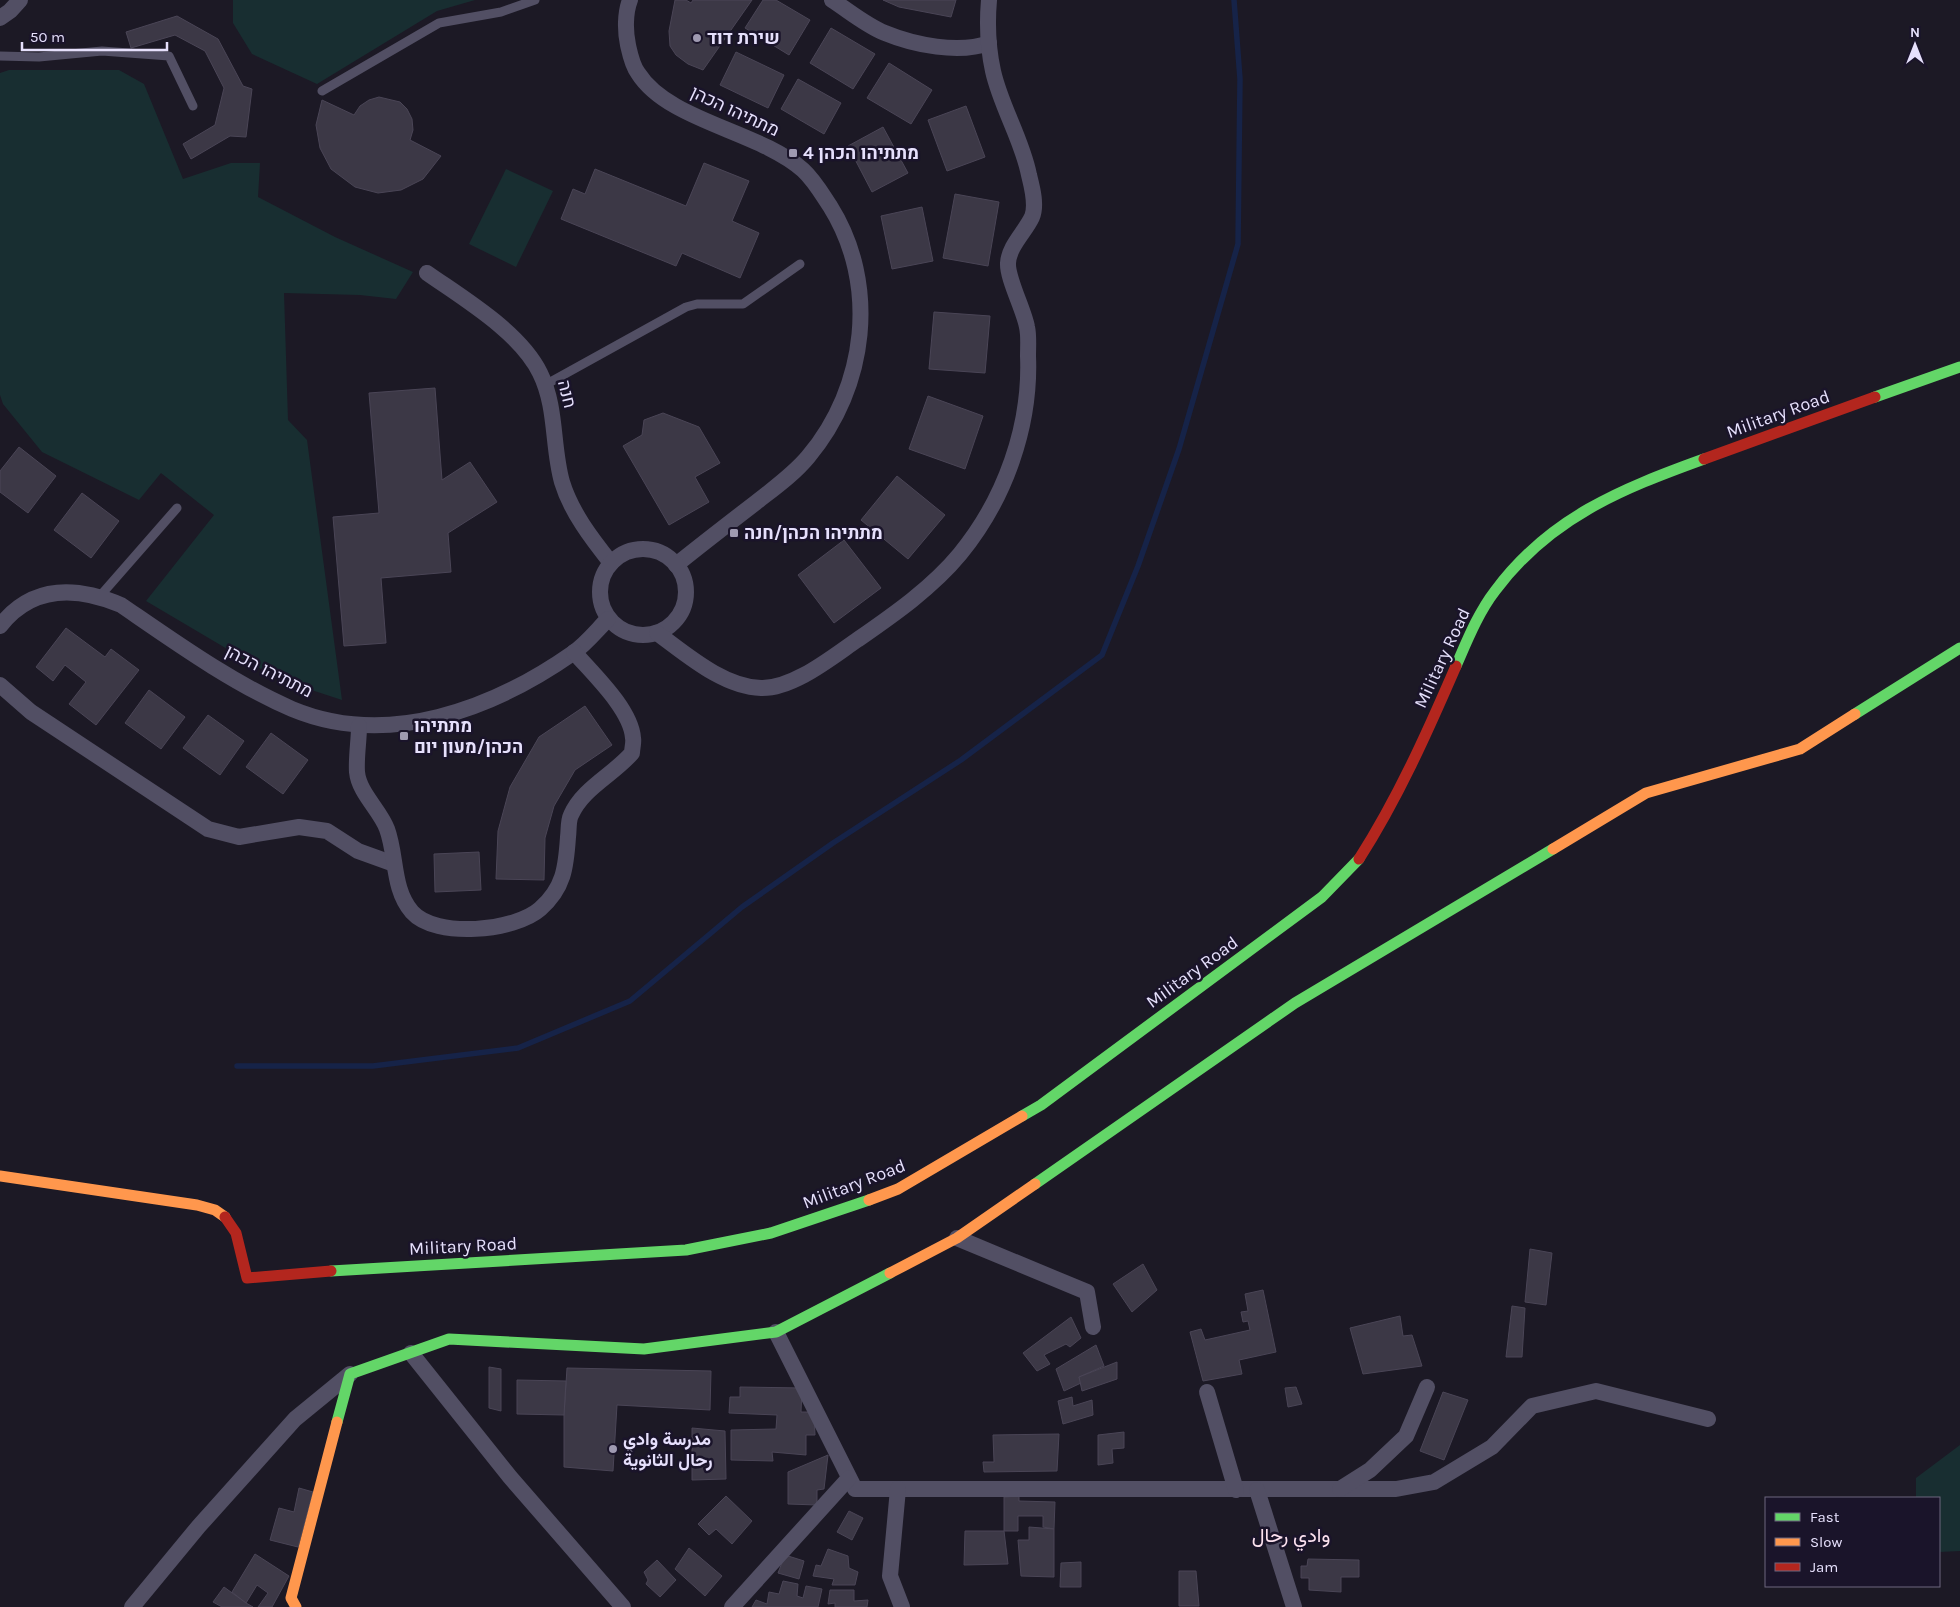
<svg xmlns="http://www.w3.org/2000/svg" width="1960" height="1607" font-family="Karla,Vazirmatn,Heebo,sans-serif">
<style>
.grass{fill:#182e31}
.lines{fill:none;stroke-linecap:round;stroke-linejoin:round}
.stream{stroke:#162348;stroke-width:5.5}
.building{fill:#3c3846;stroke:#4a4556}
.lane{stroke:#524f64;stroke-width:9}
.street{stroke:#524f64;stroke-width:16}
.fast{stroke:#63d668;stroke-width:11}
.slow{stroke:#ff974d;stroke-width:11}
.jam{stroke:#b3261e;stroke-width:11}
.poi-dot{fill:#9f9ab1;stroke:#1a142a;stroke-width:2}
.labels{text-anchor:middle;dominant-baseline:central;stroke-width:5;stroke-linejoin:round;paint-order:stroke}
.poi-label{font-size:18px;font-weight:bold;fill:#e6e0fc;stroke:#1a142a;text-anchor:start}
.street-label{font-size:18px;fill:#e6e0fc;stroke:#1a142a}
.quarter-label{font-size:20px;fill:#fce2ef;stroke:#1a142a}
</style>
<rect width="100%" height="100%" fill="#1c1925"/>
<g class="grass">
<polygon points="233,0 475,0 437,11 317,84 252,54 233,23"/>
<polygon points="9,70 119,70 144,84 183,179 231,163 260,163 258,197 335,237 413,272 396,299 360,295 284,293 288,420 307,440 342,700 278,679 146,601 214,515 161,473 139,500 42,452 3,404 0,395 0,73"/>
<polygon points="506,169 553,191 516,267 469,244"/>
<polygon points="1960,1445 1960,1551 1939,1552 1939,1498 1916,1498 1916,1478"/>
</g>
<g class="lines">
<polyline class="stream" points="237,1066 373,1066 518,1048 630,1001 742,907 833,843 961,760 1102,655 1138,566 1179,449 1238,244 1240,79 1234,0"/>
</g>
<g class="building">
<polygon points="675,0 686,0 691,3 693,0 752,0 703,70 688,64 676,55 670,46 669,31"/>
<polygon points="763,0 776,0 810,20 789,55 745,28"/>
<polygon points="883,0 956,0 951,17 899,7"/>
<polygon points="177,16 218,39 243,86 252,89 246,137 230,136 191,159 183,144 215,125 224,88 205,51 175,35 131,48 126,32"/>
<polygon points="831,28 875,54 853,89 810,63"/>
<polygon points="736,52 784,75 768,108 720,85"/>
<polygon points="889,63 932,90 911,124 867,98"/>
<polygon points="798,79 841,103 824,134 781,109"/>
<polygon points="379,97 400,102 407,109 412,119 413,130 410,140 441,156 423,179 401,190 378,193 355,187 331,169 320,148 316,125 322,100 354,115 360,106 369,100"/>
<polygon points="966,106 985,157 947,171 928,120"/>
<polygon points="883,127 908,173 872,192 848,146"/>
<polygon points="704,163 749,181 732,221 759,233 740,278 682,253 676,266 561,219 573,189 585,194 595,169 686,206"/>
<polygon points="955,194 999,202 988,266 943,258"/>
<polygon points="922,207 933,261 892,269 881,216"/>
<polygon points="934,312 990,316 985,373 929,369"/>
<polygon points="435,388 442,480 470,462 497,502 448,533 451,572 381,578 386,643 344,646 333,517 379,513 369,393"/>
<polygon points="928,396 983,416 965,469 909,449"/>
<polygon points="663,413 699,427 720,463 695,477 709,502 669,525 623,446 642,435 644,420"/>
<polygon points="19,447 56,476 28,513 0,492 0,471"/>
<polygon points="897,476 945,515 908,559 861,520"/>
<polygon points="82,493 119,521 91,558 54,530"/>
<polygon points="844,540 881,588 834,623 798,575"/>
<polygon points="66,628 105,657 111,649 139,670 96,725 69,704 86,682 65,665 53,681 36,667"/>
<polygon points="149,690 185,717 161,749 125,723"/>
<polygon points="585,706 612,745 575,770 554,806 545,838 544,880 496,879 498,831 510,787 539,737"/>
<polygon points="208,715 244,741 220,775 183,748"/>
<polygon points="271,733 308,760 283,794 246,767"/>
<polygon points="479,852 481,890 435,892 434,854"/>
<polygon points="1530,1249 1552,1253 1546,1305 1525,1302"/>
<polygon points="1143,1264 1157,1290 1132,1312 1113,1284"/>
<polygon points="1263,1290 1276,1352 1239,1360 1242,1374 1203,1381 1190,1332 1201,1329 1205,1340 1250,1330 1248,1321 1243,1322 1241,1312 1248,1311 1245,1294"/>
<polygon points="1512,1306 1525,1308 1522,1357 1506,1357"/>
<polygon points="1400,1316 1403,1336 1412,1335 1422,1366 1363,1374 1350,1328"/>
<polygon points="1071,1317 1081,1338 1070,1347 1066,1344 1044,1355 1050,1364 1037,1371 1023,1353"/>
<polygon points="1096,1345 1104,1366 1079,1377 1081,1383 1064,1391 1056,1369"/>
<polygon points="1117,1362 1117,1379 1082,1391 1079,1377"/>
<polygon points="489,1367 501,1369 501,1411 489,1408"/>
<polygon points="567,1368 711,1371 710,1410 617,1405 613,1471 564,1467 564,1415"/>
<polygon points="517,1380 566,1381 564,1415 517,1414"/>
<polygon points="740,1387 802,1388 801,1412 814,1412 815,1435 806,1435 806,1455 772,1452 773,1461 731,1460 731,1430 776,1429 777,1415 729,1413 730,1397 740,1397"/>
<polygon points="1296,1387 1302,1404 1288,1407 1285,1388"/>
<polygon points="1443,1392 1468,1400 1444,1460 1420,1451"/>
<polygon points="1072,1397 1073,1406 1092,1400 1093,1415 1063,1424 1058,1401"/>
<polygon points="692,1428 725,1431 726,1479 692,1480"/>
<polygon points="1124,1432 1124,1448 1112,1449 1113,1463 1098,1465 1098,1435"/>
<polygon points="1059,1434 1057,1471 984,1472 983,1462 994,1462 993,1435"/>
<polygon points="828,1455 824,1489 817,1490 817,1505 788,1504 788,1472"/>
<polygon points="299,1488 313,1492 298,1547 270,1540 279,1508 294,1512"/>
<polygon points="726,1496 752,1521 732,1544 716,1529 709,1535 698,1524"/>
<polygon points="1019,1496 1019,1501 1055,1502 1054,1529 1043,1527 1043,1516 1018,1516 1018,1531 1004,1531 1004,1497"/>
<polygon points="849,1511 863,1518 852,1540 837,1532"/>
<polygon points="1029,1527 1054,1529 1054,1577 1021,1576 1018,1540 1029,1540"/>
<polygon points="965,1531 1004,1531 1008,1564 964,1565"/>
<polygon points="689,1548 722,1576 705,1596 675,1569"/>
<polygon points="828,1549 848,1556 849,1568 858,1572 855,1585 832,1585 834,1579 813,1576 816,1565 821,1566"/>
<polygon points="255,1554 289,1576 272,1607 258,1607 268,1593 257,1585 246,1603 232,1592"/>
<polygon points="785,1555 804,1561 799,1579 778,1573"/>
<polygon points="1308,1559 1359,1560 1359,1577 1341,1577 1341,1592 1309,1590 1309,1578 1301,1578 1301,1566 1307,1566"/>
<polygon points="657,1560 676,1580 660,1597 646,1584 648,1580 644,1572"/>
<polygon points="1081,1562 1081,1587 1060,1587 1061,1563"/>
<polygon points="1179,1571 1196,1571 1199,1606 1179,1606"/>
<polygon points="783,1581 798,1584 797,1596 803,1598 806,1586 822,1589 818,1607 752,1607 756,1600 767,1604 769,1592 779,1594"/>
<polygon points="224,1587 246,1603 253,1607 222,1607 213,1602"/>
<polygon points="830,1590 854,1590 854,1601 868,1600 867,1607 835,1607 835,1603 828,1604"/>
</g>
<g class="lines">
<g class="lane">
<polyline points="0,56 39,57 102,51 169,56 193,106"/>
<polyline points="322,91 439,23 501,12 535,0"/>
<polyline points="545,385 686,307 697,304 743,304 800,264"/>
<polyline points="100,596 177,508"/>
</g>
<g class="street">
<path d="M 630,0 C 625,13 625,31 628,45 C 630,54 632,65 638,73 C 668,121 759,131 803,170 C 814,180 822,194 830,206 C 879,284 867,387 808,457 C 793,475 773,489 754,504 C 728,524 702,544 676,565"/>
<path d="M 832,0 C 849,11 867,26 885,33 C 914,45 959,54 989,43"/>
<polyline points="0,18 10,11 20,0"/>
<path d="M 427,273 C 464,299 520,332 540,373 C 557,407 552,447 562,482 C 571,512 592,539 611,563"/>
<circle cx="643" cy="592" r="43"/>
<path d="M 0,626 C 32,585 76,586 121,605 C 175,642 232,683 292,709 C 388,749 493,709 573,653 C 586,644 597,630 608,619"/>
<path d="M 657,633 C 686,654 723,687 761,688 C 793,689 832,657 857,640 C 893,615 932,588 960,554 C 1005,499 1031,426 1028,356 C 1028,346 1029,336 1027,327 C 1024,310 1007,278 1008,263 C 1009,246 1025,232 1032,217 C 1037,205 1032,187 1029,175 C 1022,139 1001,107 993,71 C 988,48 987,23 989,0"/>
<polyline points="0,685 31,712 208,829 239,837 299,827 327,831 358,851 394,864"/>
<path d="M 359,726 C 359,741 356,757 357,772 C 359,793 380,810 387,829 C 397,856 392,889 412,912 C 436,939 515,931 540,909 C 564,888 566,867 568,837 C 569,830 568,821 571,815 C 583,788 613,775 632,753 C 632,748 634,743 633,738 C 631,709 592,673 574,652"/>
<polyline points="957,1238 1087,1292 1093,1327"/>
<polyline points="776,1332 855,1489 1396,1489 1434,1482 1492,1447 1532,1406 1596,1391 1708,1419"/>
<polyline points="411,1353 510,1477 623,1607"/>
<polyline points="1207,1392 1236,1490"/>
<polyline points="898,1489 890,1576 902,1607"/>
<polyline points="1340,1489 1370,1470 1406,1436 1427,1387"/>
<polyline points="1257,1490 1294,1607"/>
<polyline points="132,1607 199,1526 295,1419 350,1374"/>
<polyline points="732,1607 849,1478"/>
</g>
<g class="fast">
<polyline points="1875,397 1960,367"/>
<path d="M 1456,666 C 1467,641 1478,613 1495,591 C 1549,518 1621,489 1704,459"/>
<polyline points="1855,714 1960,648"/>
<polyline points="1022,1116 1041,1105 1322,897 1359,859"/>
<polyline points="1035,1184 1295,1003 1553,849"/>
<polyline points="331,1271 686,1250 771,1233 869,1200"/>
<polyline points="337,1422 350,1374 449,1339 644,1349 776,1332 890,1273"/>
</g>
<g class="slow">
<polyline points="1553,849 1646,793 1800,749 1855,714"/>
<polyline points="0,1176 197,1205 215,1210 225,1217"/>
<polyline points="869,1200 898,1189 1022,1116"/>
<polyline points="890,1273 957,1238 1035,1184"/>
<polyline points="296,1607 291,1598 337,1422"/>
</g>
<g class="jam">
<polyline points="1704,459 1875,397"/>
<path d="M 1359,859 C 1398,798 1427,733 1456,666"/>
<polyline points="225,1217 236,1233 247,1278 331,1271"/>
</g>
</g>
<g class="poi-dot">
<circle cx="697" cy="38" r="5"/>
<rect x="788" y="148" width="10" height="10" rx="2.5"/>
<rect x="729" y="528" width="10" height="10" rx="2.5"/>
<rect x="399" y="731" width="10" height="10" rx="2.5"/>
<circle cx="613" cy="1449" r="5"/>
</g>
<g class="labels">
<g class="poi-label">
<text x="707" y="38">שירת דוד</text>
<text x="803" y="153">מתתיהו הכהן 4</text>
<text x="744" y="533">מתתיהו הכהן/חנה</text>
<text x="414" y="726">מתתיהו<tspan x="414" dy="21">הכהן/מעון יום</tspan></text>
<text x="623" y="1439">مدرسة وادي<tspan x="623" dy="21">رحال الثانوية</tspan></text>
</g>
<g class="street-label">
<text transform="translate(735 111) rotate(25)">מתתיהו הכהן</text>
<text transform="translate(567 394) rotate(76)">חנה</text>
<text transform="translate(1778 414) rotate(-20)">Military Road</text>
<text transform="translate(1442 658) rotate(-65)">Military Road</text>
<text transform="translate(269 671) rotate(27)">מתתיהו הכהן</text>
<text transform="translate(1192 972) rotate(-36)">Military Road</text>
<text transform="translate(854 1184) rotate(-21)">Military Road</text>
<text transform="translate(463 1246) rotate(-3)">Military Road</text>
</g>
<g class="quarter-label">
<text x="1291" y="1535">وادي رحال</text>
</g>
</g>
<rect x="1765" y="1497" width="175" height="90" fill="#1a142a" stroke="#6c667e"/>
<rect x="1775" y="1513" width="25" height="8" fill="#63d668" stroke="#6c667e"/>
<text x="1810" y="1522" font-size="15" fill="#e6e0fc">Fast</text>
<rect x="1775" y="1538" width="25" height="8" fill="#ff974d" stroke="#6c667e"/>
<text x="1810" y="1547" font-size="15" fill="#e6e0fc">Slow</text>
<rect x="1775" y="1563" width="25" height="8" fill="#b3261e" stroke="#6c667e"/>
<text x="1810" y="1572" font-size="15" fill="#e6e0fc">Jam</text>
<g transform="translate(1915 45)" stroke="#1a142a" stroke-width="4" paint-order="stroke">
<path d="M0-4L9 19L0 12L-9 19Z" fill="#e6e0fc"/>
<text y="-8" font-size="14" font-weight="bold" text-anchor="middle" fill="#e6e0fc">N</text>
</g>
<path d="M22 42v8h145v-8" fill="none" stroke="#e6e0fc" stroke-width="2.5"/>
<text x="30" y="42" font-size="15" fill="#e6e0fc" stroke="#1a142a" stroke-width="4" paint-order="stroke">50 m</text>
</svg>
